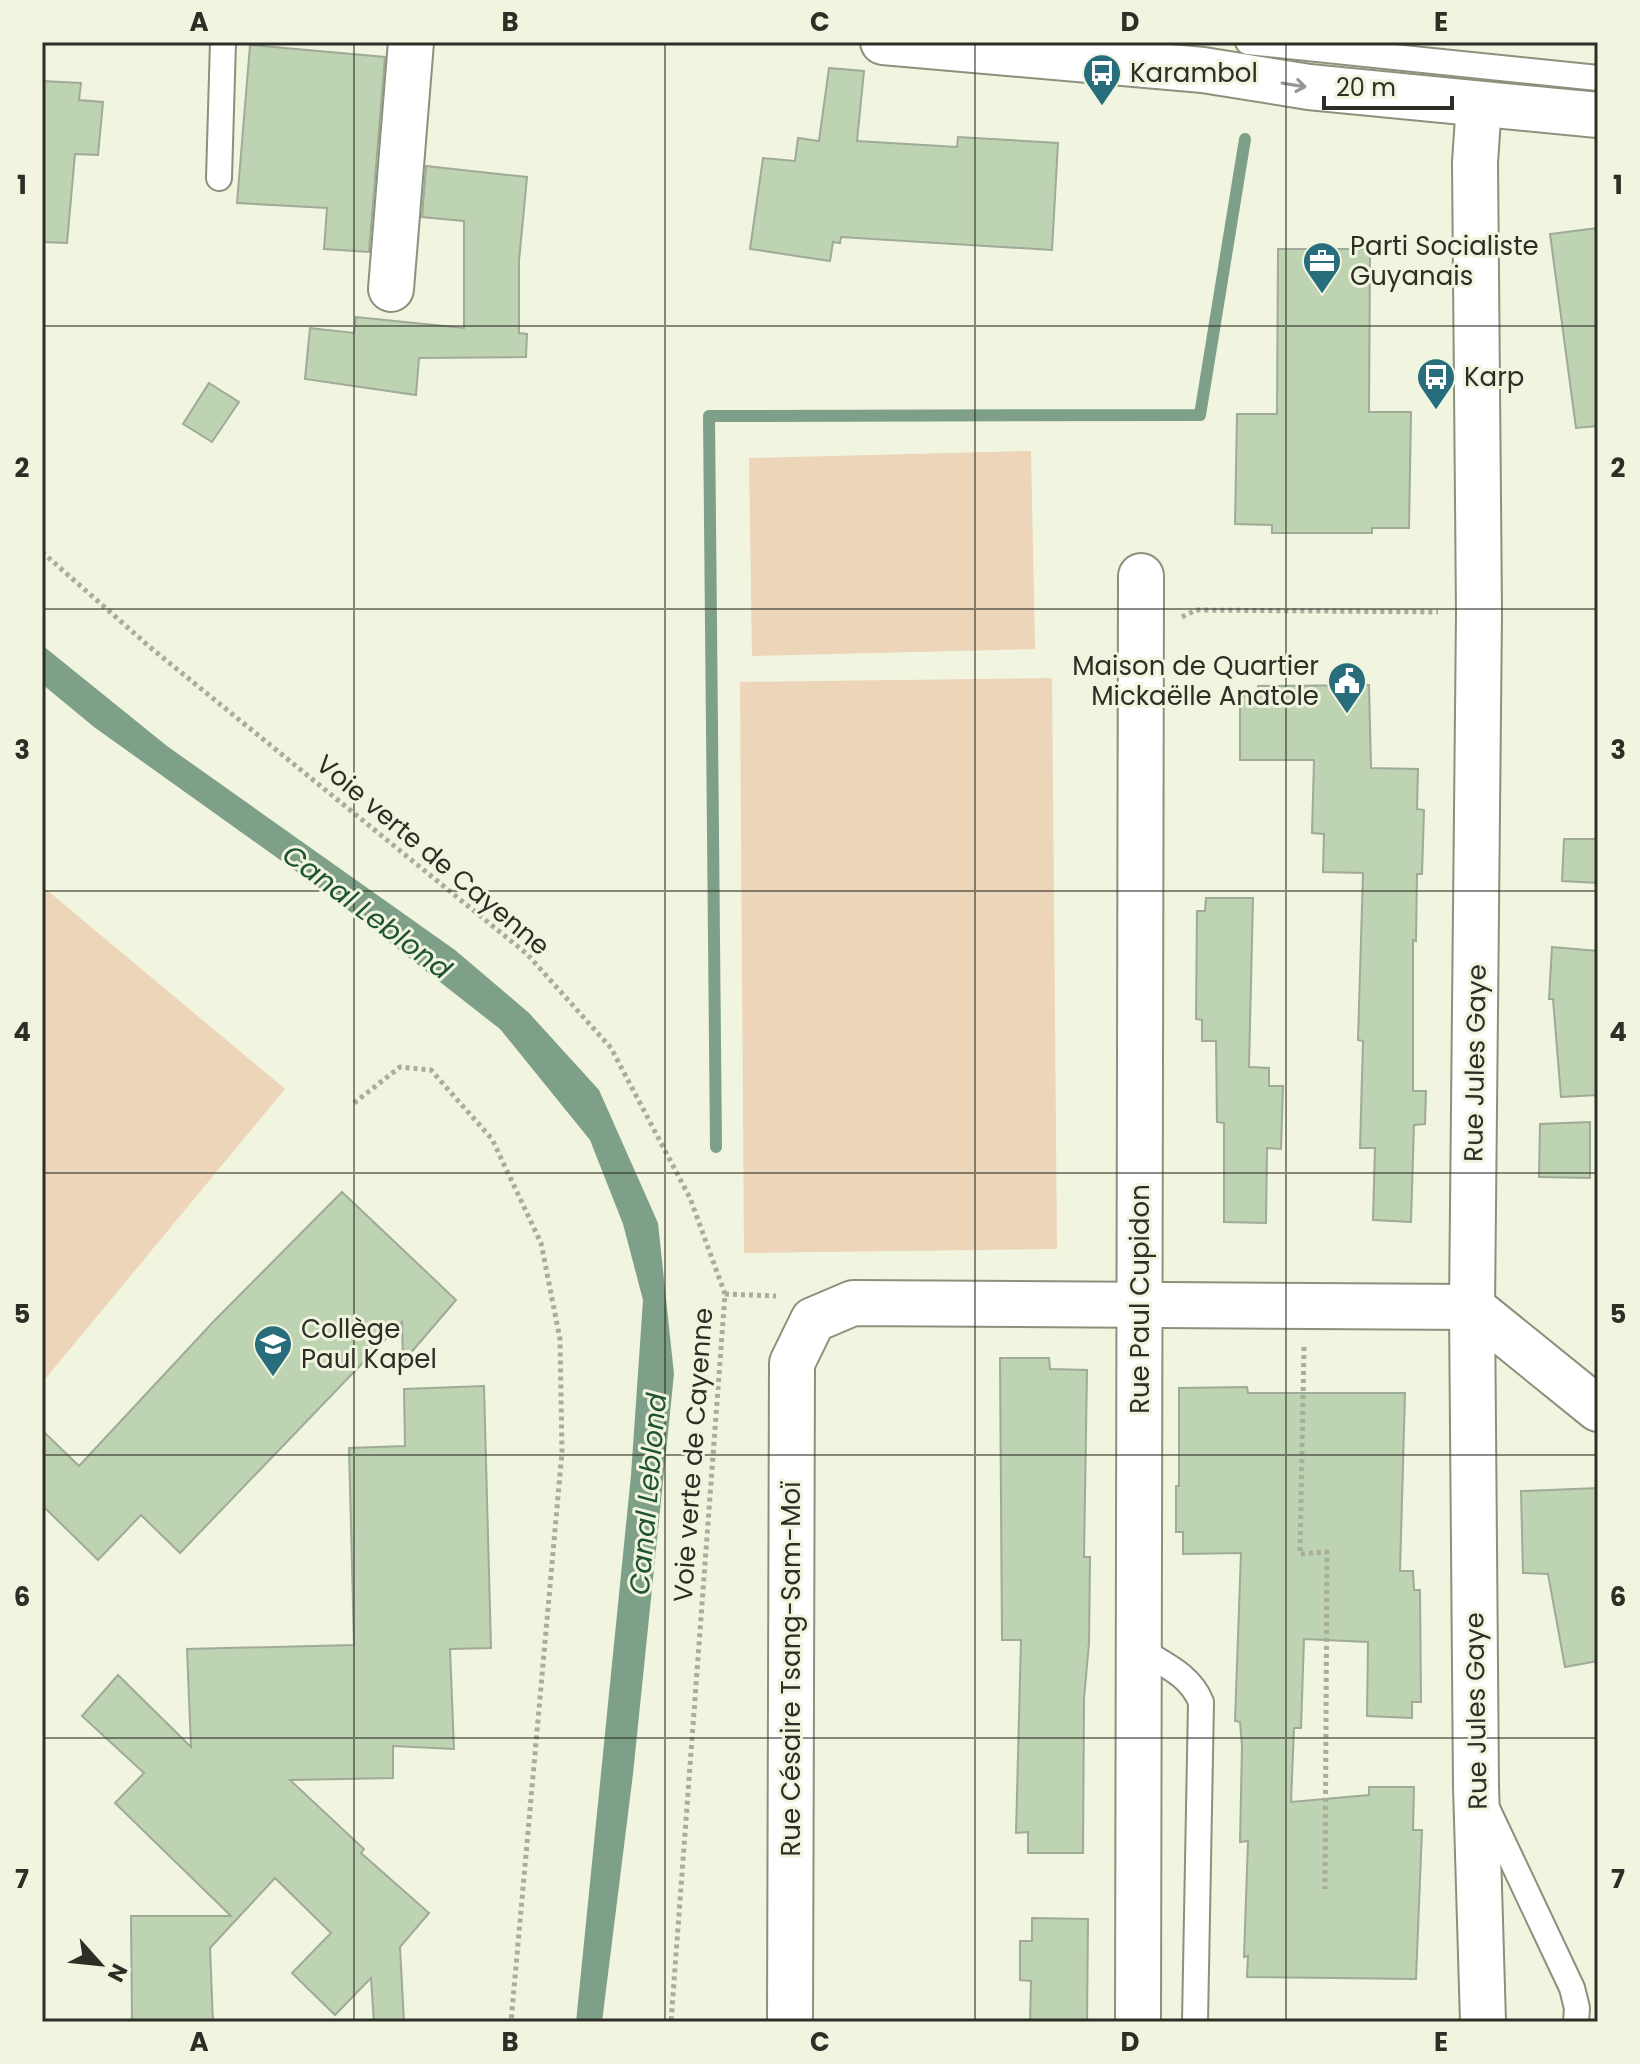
<svg xmlns="http://www.w3.org/2000/svg" width="1640" height="2064" font-family="Poppins,sans-serif">
<style>
.green{fill:#ecd5b9}
.water{fill:#7fa088}
.lines{fill:none;stroke-linecap:round;stroke-linejoin:round}
.stream{stroke:#7fa088;stroke-width:12}
.building{fill:#bed3b2;stroke:#9faa98;stroke-width:2}
.service-casing{stroke:#8d907c;stroke-width:28}
.minor-casing{stroke:#8d907c;stroke-width:48}
.primary-casing{stroke:#8d907c;stroke-width:48}
.path{stroke:#abad9c;stroke-width:5;stroke-dasharray:4 4;stroke-linecap:butt}
.service{stroke:#fff;stroke-width:24}
.minor{stroke:#fff;stroke-width:44}
.primary{stroke:#fff;stroke-width:44}
.oneway{stroke:#969692}
.grid{fill:none;stroke:#2d2e26;stroke-width:2;stroke-opacity:0.55}
.labels{text-anchor:middle;dominant-baseline:central;stroke-width:6;stroke-linejoin:round;paint-order:stroke}
.poi-label{font-size:26px;fill:#2d2e26;stroke:#f1f4de;text-anchor:start}
.street-label{font-size:26px;fill:#2d2e26;stroke:#f1f4de}
.water-label{font-size:28px;font-style:italic;fill:#1e5433;stroke:#f1f4de}
.neatline{fill:none;stroke:#2d2e26;stroke-width:3}
.grid-label{font-size:26px;text-anchor:middle;font-weight:bold;fill:#2d2e26}
</style>
<rect width="100%" height="100%" fill="#f1f4de"/>
<g class="green">
<polygon points="1031,451 1035,649 752,656 749,458"/>
<polygon points="1052,678 1057,1249 744,1253 740,682"/>
<polygon points="42,886 285,1089 46,1378 42,1375"/>
</g>
<polygon class="water" points="42,645 167,746 455,950 529,1013 599,1090 658,1223 674,1374 633,1774 602,2022 576,2022 631,1475 643,1300 623,1224 590,1140 500,1029 325,892 94,727 42,684"/>
<g class="lines">
<polyline class="stream" points="716,1147 709,416 1200,415 1245,139"/>
</g>
<g class="building">
<polygon points="250,45 385,57 369,252 324,249 327,208 237,203"/>
<polygon points="829,68 864,71 857,141 957,147 958,137 1058,143 1052,250 841,237 840,243 833,242 830,261 750,249 763,158 795,161 798,138 819,141"/>
<polygon points="42,81 81,83 79,100 103,102 98,155 75,154 67,243 42,242"/>
<polygon points="426,166 527,177 519,261 519,333 527,334 526,357 419,358 416,395 305,379 310,328 354,333 356,317 464,328 464,221 422,217"/>
<polygon points="1598,228 1598,426 1576,428 1550,234"/>
<polygon points="1278,249 1370,249 1369,412 1411,412 1409,528 1372,528 1372,533 1272,533 1272,525 1235,524 1237,414 1277,414"/>
<polygon points="209,383 239,402 212,442 183,424"/>
<polygon points="1369,685 1371,768 1418,769 1417,809 1424,810 1422,874 1417,874 1416,941 1413,940 1413,1091 1426,1091 1425,1124 1414,1125 1411,1222 1373,1220 1375,1148 1360,1148 1363,1041 1358,1040 1363,873 1323,872 1324,834 1312,833 1314,760 1240,760 1240,696 1258,696 1258,686"/>
<polygon points="1564,839 1598,839 1598,883 1562,881"/>
<polygon points="1206,898 1253,898 1249,1067 1269,1068 1269,1086 1283,1086 1281,1149 1267,1148 1266,1223 1224,1222 1224,1123 1217,1122 1216,1041 1202,1041 1202,1020 1196,1019 1197,911 1205,911"/>
<polygon points="1552,947 1598,951 1598,1095 1561,1097 1553,999 1549,999"/>
<polygon points="1590,1122 1590,1178 1539,1177 1540,1124"/>
<polygon points="342,1192 456,1300 403,1362 402,1322 180,1553 141,1515 98,1560 42,1505 42,1430 79,1466 214,1321"/>
<polygon points="1000,1358 1049,1358 1050,1369 1087,1370 1084,1557 1090,1557 1089,1643 1084,1699 1083,1853 1028,1853 1028,1832 1016,1833 1021,1640 1002,1640"/>
<polygon points="484,1386 491,1648 450,1649 454,1749 393,1746 393,1778 290,1780 364,1849 361,1853 429,1913 400,1947 404,2022 374,2022 371,1978 335,2015 292,1973 331,1933 275,1878 210,1948 213,2022 132,2022 131,1916 231,1916 115,1803 144,1773 82,1716 118,1675 191,1747 187,1649 354,1645 349,1448 405,1446 404,1389"/>
<polygon points="1247,1387 1248,1393 1405,1393 1400,1571 1413,1571 1414,1590 1420,1590 1421,1702 1412,1702 1412,1718 1367,1716 1368,1642 1304,1639 1301,1728 1294,1728 1291,1802 1369,1795 1369,1787 1414,1787 1413,1830 1422,1830 1416,1979 1247,1977 1248,1956 1244,1957 1248,1841 1240,1842 1242,1746 1240,1722 1235,1721 1241,1553 1183,1554 1183,1532 1176,1532 1176,1486 1179,1486 1179,1388"/>
<polygon points="1598,1488 1598,1661 1565,1667 1548,1574 1523,1573 1521,1491"/>
<polygon points="1032,1918 1088,1919 1087,2022 1030,2022 1031,1981 1020,1980 1020,1941 1032,1941"/>
</g>
<g class="lines">
<g class="service-casing">
<g id="service">
<polyline points="1248,42 1598,78"/>
<polyline points="219,178 223,42"/>
<path d="M 1141,1650 C 1165,1665 1190,1675 1201,1702 L 1195,2022"/>
<polyline points="1487,1808 1572,1988 1577,2008 1576,2022"/>
</g>
</g>
<g class="minor-casing">
<g id="minor">
<polyline points="1479,104 1475,162 1479,613 1472,1307 1476,1786 1483,2022"/>
<polyline points="391,289 411,42"/>
<polyline points="1472,1307 1598,1409"/>
<polyline points="790,2022 792,1363 813,1320 853,1303 1472,1307"/>
<polyline points="1138,2022 1141,576"/>
</g>
</g>
<g class="primary-casing">
<polyline id="primary" points="883,42 1203,70 1309,87 1598,115"/>
</g>
<g class="path">
<polyline points="42,552 151,648 527,954 611,1048 690,1198 725,1294 671,2022"/>
<polyline points="1182,617 1196,610 1438,612"/>
<polyline points="354,1103 400,1067 431,1070 492,1139 541,1243 560,1339 562,1452 511,2022"/>
<polyline points="725,1294 776,1296"/>
<polyline points="1304,1347 1300,1554 1327,1552 1325,1889"/>
</g>
<use href="#service" class="service"/>
<use href="#minor" class="minor"/>
<use href="#primary" class="primary"/>
</g>
<defs><path id="oneway-shaft" d="M-6 0H5M1.5-3L5.5 0L1.5 3" fill="none" stroke-width="1.6" stroke-linecap="round" stroke-linejoin="round" transform="scale(2)"/></defs>
<use class="oneway" href="#oneway-shaft" transform="translate(1294 85) rotate(9)"/>
<path class="grid" d="M 354,42 L 354,2022M 665,42 L 665,2022M 975,42 L 975,2022M 1286,42 L 1286,2022M 42,326 L 1598,326M 42,609 L 1598,609M 42,891 L 1598,891M 42,1173 L 1598,1173M 42,1455 L 1598,1455M 42,1738 L 1598,1738"/>
<defs>
<g id="bus-pin" transform="scale(2)"><path d="M0 17L-7.5 6A9.5 9.5 0 1 1 7.5 6Z" fill="#276d7c" stroke="#f1f4de"/><path d="M-5-6H5V4H4V6H2V4H-2V6H-4V4H-5ZM-3.5-4V0h7V-4ZM-3.5 1.2v1.5H-2V1.2ZM2 1.2v1.5H3.5V1.2Z" fill="#fff"/></g>
<g id="office-pin" transform="scale(2)"><path d="M0 17L-7.5 6A9.5 9.5 0 1 1 7.5 6Z" fill="#276d7c" stroke="#f1f4de"/><path d="M-6-3h4V-5.5h4V-3h4V5H-6ZM-1-4.5V-3h2v-1.5ZM-6 0V1H6V0Z" fill="#fff"/></g>
<g id="civic-pin" transform="scale(2)"><path d="M0 17L-7.5 6A9.5 9.5 0 1 1 7.5 6Z" fill="#276d7c" stroke="#f1f4de"/><path d="M-.6-6.5H3V-4.5H.6V-3L4-1V1h2V6H-6V1h2V-1L-.6-3ZM-1.2 2.5V6h2.4V2.5Z" fill="#fff"/></g>
<g id="school-pin" transform="scale(2)"><path d="M0 17L-7.5 6A9.5 9.5 0 1 1 7.5 6Z" fill="#276d7c" stroke="#f1f4de"/><path d="M0-5L7-2L0 1L-7-2ZM-4 1L0 2.5L4 1V4Q0 6-4 4Z" fill="#fff"/></g>
</defs>
<g fill-rule="evenodd">
<use href="#bus-pin" x="1102" y="73"/>
<use href="#office-pin" x="1322" y="261"/>
<use href="#bus-pin" x="1436" y="377"/>
<use href="#civic-pin" x="1347" y="681"/>
<use href="#school-pin" x="273" y="1344"/>
</g>
<g class="labels">
<g class="poi-label">
<text x="1130" y="73">Karambol</text>
<text x="1350" y="246">Parti Socialiste<tspan x="1350" dy="30">Guyanais</tspan></text>
<text x="1464" y="377">Karp</text>
<text x="1319" y="666" text-anchor="end">Maison de Quartier<tspan x="1319" dy="30">Mickaëlle Anatole</tspan></text>
<text x="301" y="1329">Collège<tspan x="301" dy="30">Paul Kapel</tspan></text>
</g>
<g class="street-label">
<text transform="translate(433 855) rotate(40)">Voie verte de Cayenne</text>
<text transform="translate(1475 1063) rotate(-89)">Rue Jules Gaye</text>
<text transform="translate(1140 1299) rotate(-90)">Rue Paul Cupidon</text>
<text transform="translate(693 1455) rotate(-86)">Voie verte de Cayenne</text>
<text transform="translate(791 1669) rotate(-90)">Rue Césaire Tsang-Sam-Moï</text>
<text transform="translate(1476 1711) rotate(-91)">Rue Jules Gaye</text>
</g>
<g class="water-label">
<text transform="translate(367 912) rotate(37)">Canal Leblond</text>
<text transform="translate(648 1494) rotate(-85)">Canal Leblond</text>
</g>
</g>
<rect width="1640" height="2064" fill="none" stroke="#f1f4de" stroke-width="88"/>
<g transform="translate(100 1964) rotate(117)" stroke="#f1f4de" stroke-width="6" paint-order="stroke">
<path d="M0-6L14 30L0 20L-14 30Z" fill="#2d2e26"/>
<text y="-12" font-size="22" font-weight="bold" text-anchor="middle" fill="#2d2e26">N</text>
</g>
<path d="M1324 96v12h128v-12" fill="none" stroke="#2d2e26" stroke-width="4"/>
<text x="1336" y="96" font-size="24" fill="#2d2e26" stroke="#f1f4de" stroke-width="6" paint-order="stroke">20 m</text>
<rect x="44" y="44" width="1552" height="1976" class="neatline"/>
<g class="grid-label">
<text x="199" y="31">A</text>
<text x="510" y="31">B</text>
<text x="820" y="31">C</text>
<text x="1130" y="31">D</text>
<text x="1441" y="31">E</text>
<text x="22" y="194">1</text>
<text x="1618" y="194">1</text>
<text x="22" y="477">2</text>
<text x="1618" y="477">2</text>
<text x="22" y="759">3</text>
<text x="1618" y="759">3</text>
<text x="22" y="1041">4</text>
<text x="1618" y="1041">4</text>
<text x="22" y="1323">5</text>
<text x="1618" y="1323">5</text>
<text x="22" y="1606">6</text>
<text x="1618" y="1606">6</text>
<text x="22" y="1888">7</text>
<text x="1618" y="1888">7</text>
<text x="199" y="2051">A</text>
<text x="510" y="2051">B</text>
<text x="820" y="2051">C</text>
<text x="1130" y="2051">D</text>
<text x="1441" y="2051">E</text>
</g>
</svg>
